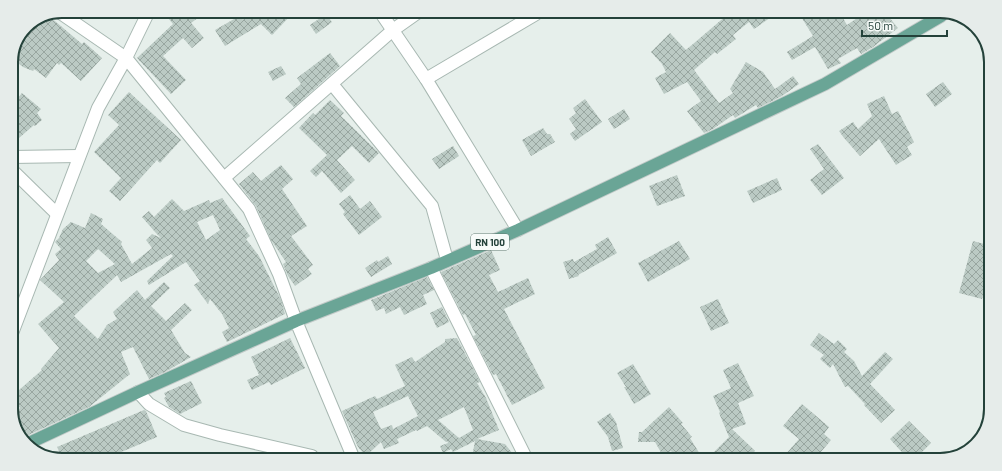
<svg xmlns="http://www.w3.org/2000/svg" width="1002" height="471" font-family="Barlow,sans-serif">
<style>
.building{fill:url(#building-cross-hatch);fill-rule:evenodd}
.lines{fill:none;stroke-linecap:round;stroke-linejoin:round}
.minor-casing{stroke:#a8b8b2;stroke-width:14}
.major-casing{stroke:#c2cac8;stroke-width:14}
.minor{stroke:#fff;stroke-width:12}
.major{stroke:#6aa596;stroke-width:12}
.labels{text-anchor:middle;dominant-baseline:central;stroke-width:3;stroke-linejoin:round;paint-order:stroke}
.shield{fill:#f7fbf9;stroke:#637a73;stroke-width:1}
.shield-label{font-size:10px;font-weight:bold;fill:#24423a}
.rim{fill:none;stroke:#24423a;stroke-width:2}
</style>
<defs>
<pattern id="building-cross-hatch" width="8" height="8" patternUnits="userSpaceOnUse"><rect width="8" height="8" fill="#bbcac4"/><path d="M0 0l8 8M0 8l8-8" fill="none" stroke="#98a6a0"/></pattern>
</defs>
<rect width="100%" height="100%" fill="#e6efeb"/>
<g class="building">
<polygon points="163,12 206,12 191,23 204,38 192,48 183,38 163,56 186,80 171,94 137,58 173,24"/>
<polygon points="251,12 294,12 272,35 261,24 225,46 215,30 241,15 243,20"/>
<polygon points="326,14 332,22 316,34 310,25"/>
<polygon points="727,15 774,15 754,29 749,22 733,35 736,39 717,54 715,52 694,70 719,103 733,93 730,89 746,62 763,72 775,89 793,76 799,84 782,96 758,108 756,105 735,118 733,115 713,129 704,133 687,111 701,101 687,82 664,94 655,78 666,72 662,64 651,52 670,33 686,50"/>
<polygon points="800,15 841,15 847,25 860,16 888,16 898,28 873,47 861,54 857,48 838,59 841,63 828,69 815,47 792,60 787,52 813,36"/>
<polygon points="49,16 82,44 84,42 102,58 81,81 61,63 59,65 57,63 46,78 34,69 33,71 23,67 11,58 18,42 33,23"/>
<polygon points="330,53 340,66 294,107 285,98 301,84 297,78"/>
<polygon points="281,66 286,74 273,81 268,72"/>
<polygon points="943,82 952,94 935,107 926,94"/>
<polygon points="129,92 181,140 160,163 157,160 120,201 109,191 121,178 94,152 119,125 108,115"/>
<polygon points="22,93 41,109 37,113 42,120 35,126 34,125 11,145 11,106"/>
<polygon points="884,96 892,114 898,111 911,136 914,142 907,147 912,155 896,165 879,139 860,156 844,138 839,131 853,122 858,129 872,116 867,104"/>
<polygon points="585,99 602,122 575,141 570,134 576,129 569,119 576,113 573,108"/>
<polygon points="330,100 344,113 341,116 379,153 369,163 352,146 337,160 355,180 341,193 322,171 316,177 310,171 327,155 299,128 313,113 315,115"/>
<polygon points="624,109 630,119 614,129 608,119"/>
<polygon points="543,128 547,134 550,134 555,142 531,156 522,140"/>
<polygon points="818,144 844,178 822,195 810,180 824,169 810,149"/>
<polygon points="453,146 459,156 439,169 432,159"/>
<polygon points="281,165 293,179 282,189 307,226 291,236 313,265 308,269 312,274 295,286 288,276 283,264 286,262 271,240 256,206 239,184 253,172 261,181"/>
<polygon points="677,175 685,196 657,206 649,186"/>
<polygon points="777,178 782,190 753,203 747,191"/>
<polygon points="350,195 360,209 370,201 382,217 359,235 343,214 345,212 339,204"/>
<path d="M 222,198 L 250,236 L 246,239 L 259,256 L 281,300 L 285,314 L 227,342 L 222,332 L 229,328 L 222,314 L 210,299 L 208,304 L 194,285 L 200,281 L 186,262 L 149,285 L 147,281 L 173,256 L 171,254 L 121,282 L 117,275 L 74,316 L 98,339 L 107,325 L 117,319 L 113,312 L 137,290 L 145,300 L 164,282 L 170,288 L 151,306 L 166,321 L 185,303 L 192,310 L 171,330 L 185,353 L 191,357 L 165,372 L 149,379 L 133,347 L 121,352 L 130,374 L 89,407 L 24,437 L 21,439 L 20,438 L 12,417 L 14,413 L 20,408 L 12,399 L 16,392 L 19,390 L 42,370 L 41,369 L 59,348 L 38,324 L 64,302 L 40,280 L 59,260 L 55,254 L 61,249 L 55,242 L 59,238 L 63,229 L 71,222 L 85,228 L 91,213 L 103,219 L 101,224 L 122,242 L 121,244 L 132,264 L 152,248 L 146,240 L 152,234 L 161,238 L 155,232 L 142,217 L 149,211 L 154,217 L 172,199 L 184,211 L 209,200 L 210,203 ZM 213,215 L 220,230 L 206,240 L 197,222 ZM 98,249 L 115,264 L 98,273 L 86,261 Z"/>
<polygon points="608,237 617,253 578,275 579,276 569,279 563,262 573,259 574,262 597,249 595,245"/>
<polygon points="679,241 690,259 648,282 638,263"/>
<polygon points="973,241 988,245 988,277 982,299 959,293"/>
<polygon points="491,250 500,270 489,275 498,292 528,278 535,294 504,309 545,388 512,405 496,374 493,375 473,336 476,335 465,314 463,315 441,272"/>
<polygon points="388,256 392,264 371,277 365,268 377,260 378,262"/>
<polygon points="427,277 434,290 423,295 427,304 404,315 400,307 386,314 384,308 376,311 371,300"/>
<polygon points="718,299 729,323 711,331 700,307"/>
<polygon points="442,307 449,322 437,328 430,313"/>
<polygon points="819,333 834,344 838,340 847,349 844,352 854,361 862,376 885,352 893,359 870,384 895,410 881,423 864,405 865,404 848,386 845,387 833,364 830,368 820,359 824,355 810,345"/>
<polygon points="290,338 305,368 271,385 269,382 252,390 247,380 259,375 251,357"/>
<path d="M 457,338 L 480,382 L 477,383 L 486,398 L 499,430 L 477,439 L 505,444 L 516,458 L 472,457 L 475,441 L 453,452 L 451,449 L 443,453 L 440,446 L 448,443 L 447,441 L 446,442 L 427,426 L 417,431 L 416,430 L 397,439 L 399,443 L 384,449 L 381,442 L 366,456 L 358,447 L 342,411 L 375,396 L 377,399 L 405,386 L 395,365 L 412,357 L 415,362 L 445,342 L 445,339 ZM 408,396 L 418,416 L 393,429 L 392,425 L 381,429 L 373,412 ZM 464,407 L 473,430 L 459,438 L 438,420 Z"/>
<polygon points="738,363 754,396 738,403 746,424 732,429 755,451 748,459 707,459 729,437 719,413 720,412 713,396 731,388 723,370"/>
<polygon points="633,364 651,394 634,404 624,387 626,387 617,373"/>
<polygon points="191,381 202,403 180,414 169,407 164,398 166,397 164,393"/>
<polygon points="802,404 829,427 824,434 831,440 815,459 790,459 785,455 799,439 783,426"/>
<polygon points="669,407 683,423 681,424 692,437 690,438 703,459 676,458 671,451 663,456 655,442 638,442 639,432 642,432"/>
<polygon points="144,410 146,411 157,437 114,455 61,455 57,447"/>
<polygon points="610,413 616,422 623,448 612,451 608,437 597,422"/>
<polygon points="909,421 931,443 914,460 909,460 890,439"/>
</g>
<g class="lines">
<g class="minor-casing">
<g id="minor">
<polyline points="59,12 126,58 249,209 279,274 296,321 353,457"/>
<polyline points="381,13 426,79 518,230"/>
<polyline points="426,79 536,14"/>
<polyline points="332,84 432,206 447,260"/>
<polyline points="11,157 79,156"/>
<polyline points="11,169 57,214"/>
<polyline points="224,178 393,30 417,13"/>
<polyline points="431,268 526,458"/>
<polyline points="11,336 98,108 126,58 149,11"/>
<polyline points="138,392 149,404 184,425 220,435 312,456"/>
</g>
</g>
<g class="major-casing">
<polyline id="major" points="27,444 138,392 296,321 431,268 518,230 825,84 941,16"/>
</g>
<use href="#minor" class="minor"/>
<use href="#major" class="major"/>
</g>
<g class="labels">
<rect class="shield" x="471" y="234" width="38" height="16" rx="3"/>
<g class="shield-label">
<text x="490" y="242">RN 100</text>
</g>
</g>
<path d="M0 0H1002V471H0ZM62 18H940A44 44 0 0 1 984 62V409A44 44 0 0 1 940 453H62A44 44 0 0 1 18 409V62A44 44 0 0 1 62 18Z" fill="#e6ecea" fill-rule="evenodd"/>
<path class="rim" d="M62 18H940A44 44 0 0 1 984 62V409A44 44 0 0 1 940 453H62A44 44 0 0 1 18 409V62A44 44 0 0 1 62 18Z"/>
<path d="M862 30v6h85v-6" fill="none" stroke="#24423a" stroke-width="2"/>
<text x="868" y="30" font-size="12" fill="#24423a" stroke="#f7fbf9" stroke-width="3" paint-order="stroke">50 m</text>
</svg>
